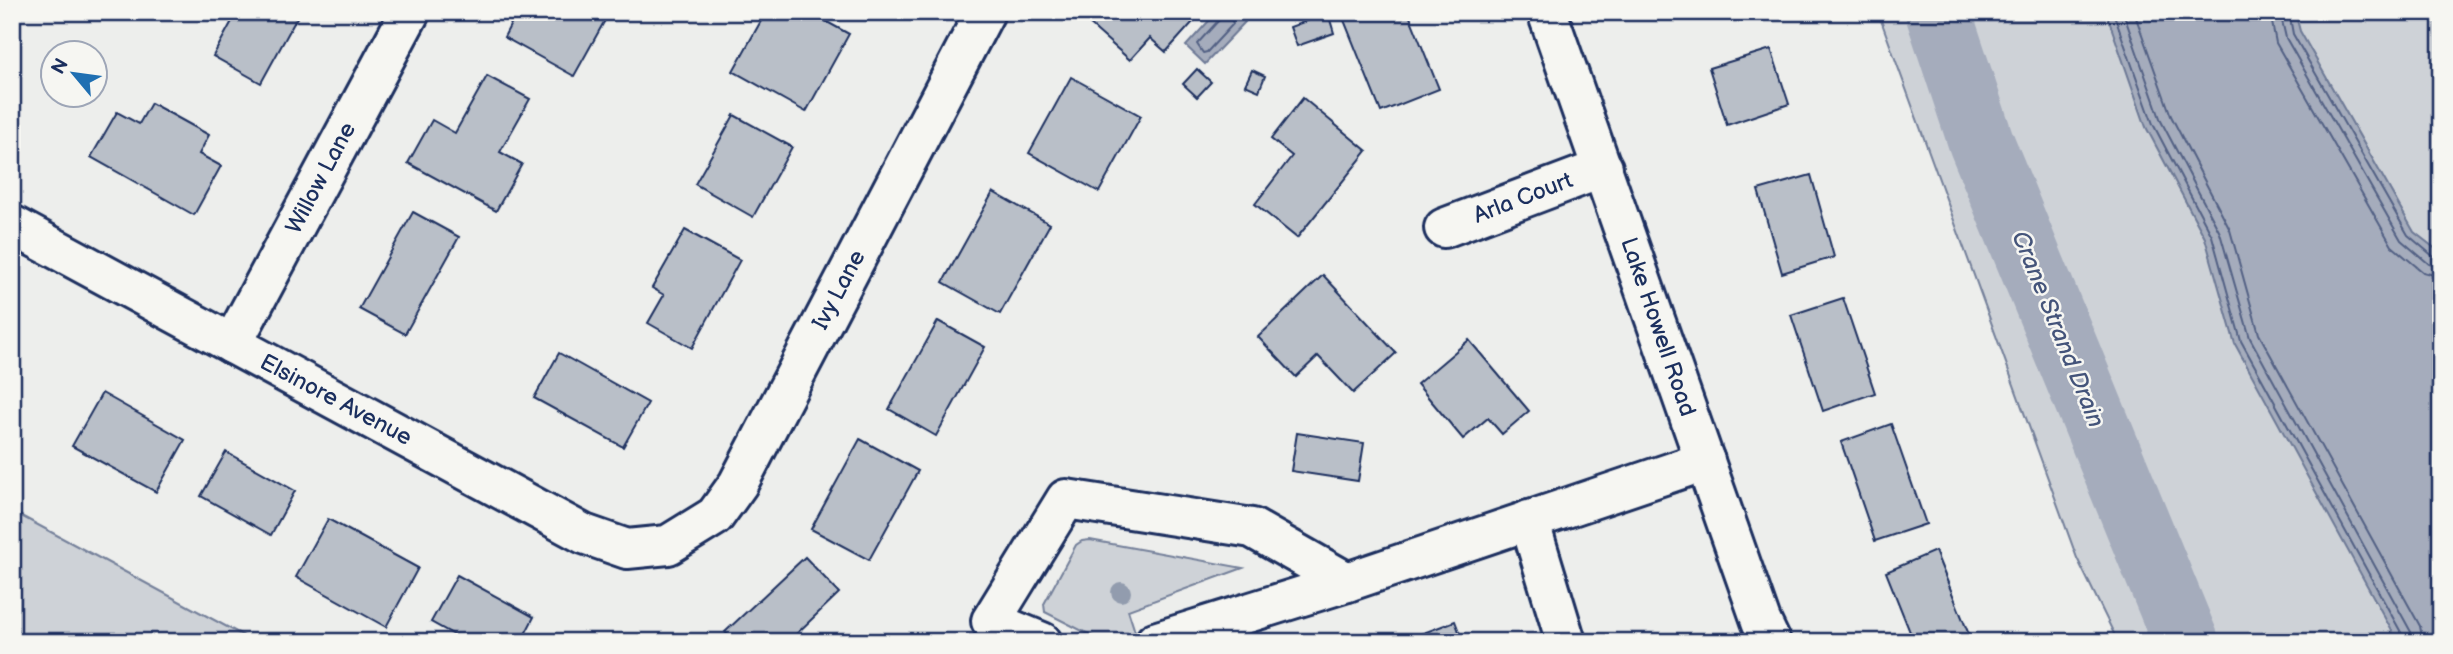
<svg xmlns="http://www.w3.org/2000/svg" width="2453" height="654" font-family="'Balsamiq Sans',sans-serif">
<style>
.green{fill:#ced2d7;stroke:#74809a;stroke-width:2}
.water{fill:#a5acbc;stroke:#6e7a96;stroke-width:2}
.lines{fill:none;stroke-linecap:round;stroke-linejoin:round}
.shore{stroke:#526184;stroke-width:2}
.river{stroke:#a5acbc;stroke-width:66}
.building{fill:#b9bfc8;stroke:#1b2f5e;stroke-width:2}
.minor-casing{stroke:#1b2f5e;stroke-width:44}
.minor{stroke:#f6f6f2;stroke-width:38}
.tree{fill:#929cae}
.labels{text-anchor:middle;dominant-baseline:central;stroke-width:5;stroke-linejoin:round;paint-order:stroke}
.street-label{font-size:23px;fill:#1b2f5e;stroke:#f6f6f2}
.water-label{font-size:24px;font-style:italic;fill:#44547a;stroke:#f6f6f2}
</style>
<rect width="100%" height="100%" fill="#edeeec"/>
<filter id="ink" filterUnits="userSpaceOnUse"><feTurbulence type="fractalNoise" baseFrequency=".0143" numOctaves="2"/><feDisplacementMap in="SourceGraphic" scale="14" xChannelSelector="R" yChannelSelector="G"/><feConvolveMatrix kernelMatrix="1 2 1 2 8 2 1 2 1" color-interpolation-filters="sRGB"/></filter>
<g filter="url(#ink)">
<g class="green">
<polygon points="1878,12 2441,12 2441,642 2118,642 2077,558"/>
<polygon points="12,511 255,642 12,642"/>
<polygon points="1090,540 1243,568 1128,610 1138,641 1104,642 1045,612 1044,604 1076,545 1082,541"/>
</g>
<g class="water">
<polygon points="1217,12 1234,12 1245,22 1205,64 1186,46"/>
<polygon points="2106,12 2295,12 2300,31 2414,232 2441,253 2441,642 2398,642 2235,344 2205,238 2146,127"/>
</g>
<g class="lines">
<g class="shore">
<polyline points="1221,12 1219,20 1197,44 1203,53 1207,52 1233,24 1230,12"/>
<polyline points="2113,12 2153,124 2212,236 2241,341 2403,636 2404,642"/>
<polyline points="2123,12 2161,121 2220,233 2250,338 2411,632 2413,642"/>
<polyline points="2134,12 2171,116 2230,230 2259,334 2420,626 2423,642"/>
<polyline points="2270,12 2276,43 2392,246 2423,272 2441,277"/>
<polyline points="2280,12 2286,38 2401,240 2429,264 2441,267"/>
<polyline points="2289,12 2293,34 2408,235 2434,257 2441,258"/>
</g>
<polyline class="river" points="1938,12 1981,142 2186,642"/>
</g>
<g class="building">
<polygon points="12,12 23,12 12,32"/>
<polygon points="237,12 300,12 261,83 213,56"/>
<polygon points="517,12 609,12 609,13 574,76 504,37"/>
<polygon points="766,12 809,12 849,34 806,112 733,71"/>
<polygon points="1098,12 1202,12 1166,52 1150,38 1130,60 1088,23"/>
<polygon points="1350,12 1408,12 1439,89 1381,112 1342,15"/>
<polygon points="1328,13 1334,33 1297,46 1290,27"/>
<polygon points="1771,49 1789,104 1727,125 1709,68"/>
<polygon points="1197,69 1211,82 1197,97 1183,84"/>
<polygon points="1252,70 1265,76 1259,91 1245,85"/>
<polygon points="487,76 530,99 500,152 522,164 496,211 408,163 432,120 455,133"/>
<polygon points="1071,77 1141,116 1099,192 1029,153"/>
<polygon points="1303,98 1367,151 1297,238 1255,204 1292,156 1271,139"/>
<polygon points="151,103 209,135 199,154 221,166 194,215 91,157 117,112 139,124"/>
<polygon points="734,115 792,147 753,217 695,184"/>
<polygon points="1811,175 1834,257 1782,273 1758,190"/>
<polygon points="993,192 1050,224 1000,314 943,282"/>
<polygon points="413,212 459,237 405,334 359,309"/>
<polygon points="685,230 740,260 692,348 648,323 664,295 652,288"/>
<polygon points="1323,275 1396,353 1353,393 1318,356 1296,377 1258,337"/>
<polygon points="1843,298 1875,393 1823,411 1791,315"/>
<polygon points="938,321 985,347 936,436 889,409"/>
<polygon points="1469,340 1529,411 1502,434 1488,418 1463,439 1417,384"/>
<polygon points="559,353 648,403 623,447 534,398"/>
<polygon points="102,393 185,440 156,492 72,446"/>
<polygon points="1891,424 1926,524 1875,541 1841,442"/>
<polygon points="1297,433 1364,443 1358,481 1291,471"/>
<polygon points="860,439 918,471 869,560 811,529"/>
<polygon points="226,452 295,491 271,535 201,496"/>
<polygon points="328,519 418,568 386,627 296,577"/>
<polygon points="1935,551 1972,642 1914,642 1886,572"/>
<polygon points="805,557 839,593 788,642 735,642 725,632"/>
<polygon points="457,575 534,617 521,642 467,642 431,622"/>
<polygon points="1455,621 1463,642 1400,642"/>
</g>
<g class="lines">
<g class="minor-casing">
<g id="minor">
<polyline points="1547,12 1761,621 1771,642"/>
<polyline points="12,225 584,534 627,549 668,545 715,516 738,484 985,12"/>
<polyline points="1444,228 1603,168"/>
<polyline points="232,344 410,12"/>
<polyline points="1529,520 1566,642"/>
<polyline points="1042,642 991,621 1066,499 1252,528 1347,582"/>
<polyline points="1155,642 1347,582 1705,461"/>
</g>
</g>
<use href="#minor" class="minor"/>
</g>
<circle class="tree" cx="1121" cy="592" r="10"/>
</g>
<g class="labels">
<g class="street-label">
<text transform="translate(321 178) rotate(-62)">Willow Lane</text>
<text transform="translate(1523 198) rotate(-21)">Arla Court</text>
<text transform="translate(839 290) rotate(-62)">Ivy Lane</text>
<text transform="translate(1658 327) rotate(71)">Lake Howell Road</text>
<text transform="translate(336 400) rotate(28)">Elsinore Avenue</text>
</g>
<g class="water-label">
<text transform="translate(2058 329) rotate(68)">Crane Strand Drain</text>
</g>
</g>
<rect width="2453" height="654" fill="none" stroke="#f6f6f2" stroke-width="42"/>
<rect x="21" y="21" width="2411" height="612" fill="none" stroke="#1b2f5e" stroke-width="2.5" filter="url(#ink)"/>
<g transform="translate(74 74) rotate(299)"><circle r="33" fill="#f6f6f2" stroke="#9ea6b7" stroke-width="2"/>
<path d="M0-5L12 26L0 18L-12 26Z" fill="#1f6fb2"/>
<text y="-10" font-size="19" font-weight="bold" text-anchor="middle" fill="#1b2f5e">N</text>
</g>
</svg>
